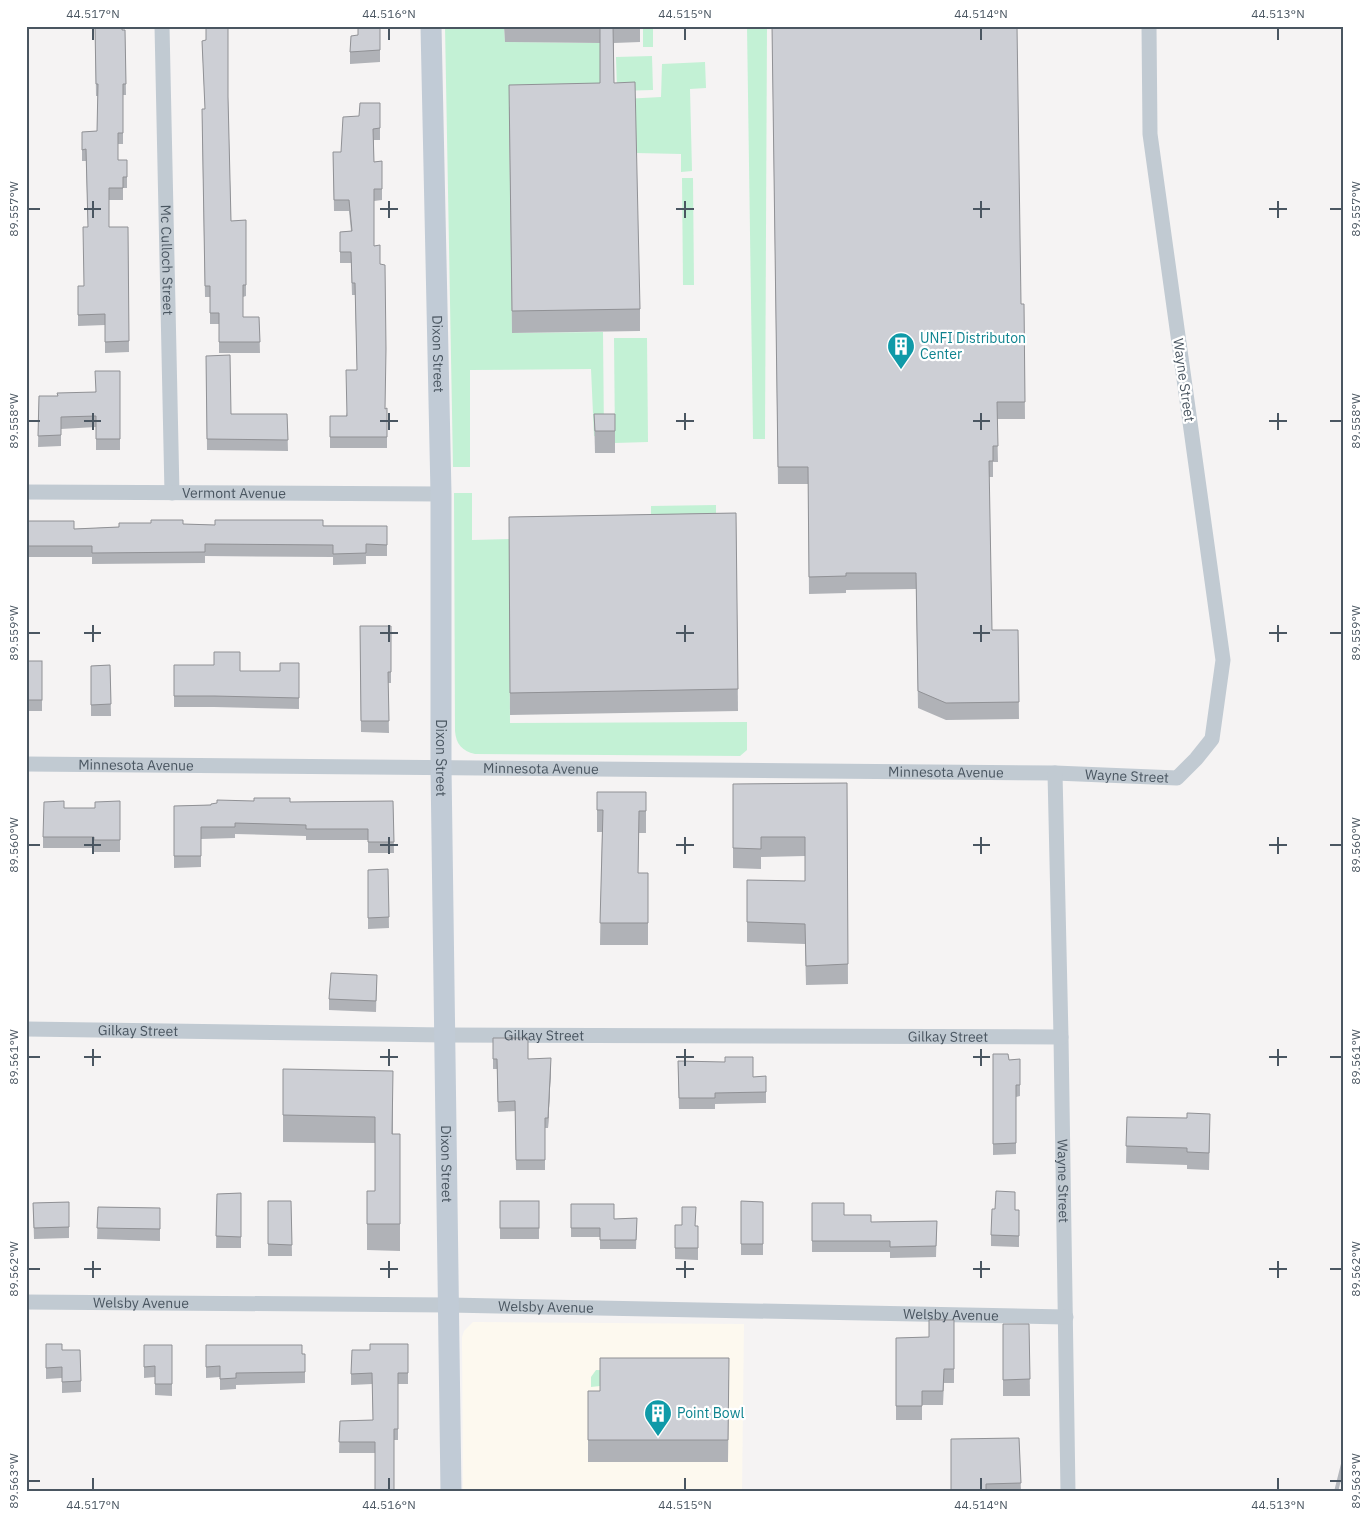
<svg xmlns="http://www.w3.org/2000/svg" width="1370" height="1518" font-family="'IBM Plex Sans',sans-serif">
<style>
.commercial{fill:#fdf9ef}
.green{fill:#c3f1d5}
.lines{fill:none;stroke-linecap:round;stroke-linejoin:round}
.street{stroke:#c1cad2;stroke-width:15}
.secondary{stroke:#c1cbd6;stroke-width:21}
.rail{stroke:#b5b8bd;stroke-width:4}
.wall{fill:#b0b2b7}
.shaded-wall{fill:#909195}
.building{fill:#cdcfd5;stroke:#909195}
.ticks{fill:none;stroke:#4a5661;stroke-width:2}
.labels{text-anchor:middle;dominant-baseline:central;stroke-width:4.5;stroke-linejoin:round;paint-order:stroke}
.street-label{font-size:14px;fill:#4a5661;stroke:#fff}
.culture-label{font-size:14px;fill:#0d838f;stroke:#fff;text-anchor:start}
.neatline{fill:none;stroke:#4a5661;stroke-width:2}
.ticks-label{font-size:12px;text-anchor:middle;fill:#4a5661}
</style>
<rect width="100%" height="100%" fill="#f5f3f3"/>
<polygon class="commercial" points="473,1322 744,1324 742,1492 463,1492 462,1337 464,1331"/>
<g class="green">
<polygon points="445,26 504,26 505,42 600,43 600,105 509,108 512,333 603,332 604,436 594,436 591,369 470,370 470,467 453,467"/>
<rect x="643" y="26" width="10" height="21"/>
<polygon points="747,26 767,26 765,439 753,439"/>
<polygon points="652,56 653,90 617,91 616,57"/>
<polygon points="705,62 706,88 690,89 692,171 681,172 681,154 636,153 624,99 661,97 662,64"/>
<polygon points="682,178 693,178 694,285 683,285"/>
<polygon points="614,338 647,338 648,442 615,443"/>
<path d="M 454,493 L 472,493 L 472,540 L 509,539 L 510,723 L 747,722 L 747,750 L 740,756 L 475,754 C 462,751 456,744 455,731 Z"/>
<polygon points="716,505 716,536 651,537 651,506"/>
<polygon points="596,1370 631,1371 600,1380 600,1386 591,1387 591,1377"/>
</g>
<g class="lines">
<g class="street">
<path id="s1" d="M 162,26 L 172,493"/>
<path id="s2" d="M 26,492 L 441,494"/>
<path id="s3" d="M 26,764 L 1055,773 L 1177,778 L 1196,759 L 1212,739 L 1223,660 L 1150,134 L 1149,26"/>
<path id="s4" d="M 1055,773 L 1061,1037 L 1068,1492"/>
<path id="s5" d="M 26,1029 L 445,1035 L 1061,1037"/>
<path id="s6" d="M 26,1302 L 449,1305 L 1066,1317"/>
</g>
<path class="secondary" id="s7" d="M 431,26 L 441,494 L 441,767 L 451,1492"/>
<polyline class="rail" points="1336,1492 1344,1460"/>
</g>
<g class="wall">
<polygon points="95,26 125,30 126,95 123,95 123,144 118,144 118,160 127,160 127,188 123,188 123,200 109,200 109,227 128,227 129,352 105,353 105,325 78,326 78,286 84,286 88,227 86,161 82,161 82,132 97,131 98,96 96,96"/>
<polygon points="380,26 380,62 350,64 350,52 358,35"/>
<polygon points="504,26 640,26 640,42 614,43 614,83 640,309 640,331 512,333 509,107 600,83 600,43 505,42"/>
<polygon points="772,26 1021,304 1024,304 1025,419 997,419 998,462 993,462 993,477 989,477 992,630 1018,630 1019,719 946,720 918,708 916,589 846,590 846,593 809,594 808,484 778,484"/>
<polygon points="202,41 228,97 231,221 246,220 246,296 243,297 243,317 259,317 260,353 219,353 219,324 210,324 210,297 205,297 202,121 205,109"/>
<polygon points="380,103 380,140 374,140 374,162 382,161 382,200 374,201 374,246 380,264 385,409 387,408 387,448 330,448 330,416 346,416 357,370 355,295 352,295 351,263 340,263 340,232 351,231 349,211 334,211 333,152 341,152 359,116"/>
<polygon points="206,356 231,414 287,414 288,451 207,450"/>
<polygon points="120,371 120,450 96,450 96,427 61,429 61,446 38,447 39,396 57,396 95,392"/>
<polygon points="594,414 615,414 615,453 595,453"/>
<polygon points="736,513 738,711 510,715 509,517"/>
<polygon points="26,521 74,529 183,524 215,525 387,526 387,556 366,556 366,564 333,565 333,557 205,556 205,563 92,564 92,557 26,557"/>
<polygon points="360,626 391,626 391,683 388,683 389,733 361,732"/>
<rect x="26" y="661" width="16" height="50"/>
<polygon points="299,663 299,709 214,707 174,707 174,665 240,671 280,671"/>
<polygon points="110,665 111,716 91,716 91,666"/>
<polygon points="847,783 848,984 806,985 805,944 747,942 747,880 805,881 805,856 761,857 761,869 733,868 733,784"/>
<polygon points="597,792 646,792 646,833 639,833 638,873 648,895 648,945 600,945 602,832 597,832"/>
<polygon points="120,801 120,852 94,852 94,848 43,848 43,837 64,808 95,808"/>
<polygon points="393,801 394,853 368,853 368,840 306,840 306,836 235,834 235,838 201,839 201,867 174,868 174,806 290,802"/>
<polygon points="388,869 389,928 368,929 368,870"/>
<polygon points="377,975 376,1012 329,1010 329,999"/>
<polygon points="493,1038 528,1059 551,1068 548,1128 545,1128 545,1170 516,1170 515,1111 498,1112 497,1069 493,1069"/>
<polygon points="993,1054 1009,1060 1020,1059 1020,1096 1016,1097 1016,1154 993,1155"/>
<polygon points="678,1061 753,1077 766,1076 766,1103 715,1104 715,1109 679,1109"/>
<polygon points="283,1069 393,1098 393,1134 400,1134 400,1251 367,1250 367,1191 375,1191 375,1143 283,1142"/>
<polygon points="1127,1117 1210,1130 1209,1170 1187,1169 1187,1165 1126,1163"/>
<polygon points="241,1193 241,1248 216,1248 217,1194"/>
<polygon points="268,1201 291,1201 292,1256 268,1256"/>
<rect x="500" y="1201" width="39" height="38"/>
<polygon points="741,1201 763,1202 763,1255 741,1255"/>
<polygon points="69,1202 69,1238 34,1239 33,1203"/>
<polygon points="812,1203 844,1215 871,1222 937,1221 936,1257 890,1258 890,1252 812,1252"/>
<polygon points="571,1204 614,1219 637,1218 636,1249 600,1249 600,1237 571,1237"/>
<polygon points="98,1207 160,1208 160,1241 97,1239"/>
<polygon points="1015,1210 1019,1210 1019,1247 991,1246 991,1235"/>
<polygon points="675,1225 698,1226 698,1260 675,1259"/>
<polygon points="954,1320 954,1383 944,1383 943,1405 922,1405 922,1420 896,1420 896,1338 929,1337"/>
<polygon points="1003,1324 1029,1324 1030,1396 1003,1396"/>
<polygon points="46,1344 62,1350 81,1381 81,1392 62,1393 62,1378 46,1379"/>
<polygon points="408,1344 408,1384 398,1384 398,1440 394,1440 375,1453 339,1453 340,1421 373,1420 372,1384 351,1385 351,1374 370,1350"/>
<polygon points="144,1345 172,1345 172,1396 155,1395 155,1377 144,1378"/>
<polygon points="206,1345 305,1354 305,1383 236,1385 236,1389 220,1390 220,1377 206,1378"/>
<polygon points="729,1380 728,1462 588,1462 588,1391 600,1391"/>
<polygon points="1019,1438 1021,1492 951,1492"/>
</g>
<polygon class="shaded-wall" points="551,1058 551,1068 548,1128 548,1118"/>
<g class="building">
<polygon points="95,26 122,26 122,30 125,30 126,84 123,84 123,133 118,133 118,160 127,160 127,177 123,177 123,188 109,188 109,227 128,227 129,341 105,342 105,314 78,315 78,286 84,286 83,227 88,227 86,149 82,150 82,132 97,131 98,84 96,84"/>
<polygon points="206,26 228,26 228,97 231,221 246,220 246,285 243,285 243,317 259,317 260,342 219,342 219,313 210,313 210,286 205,286 202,109 205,109 202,41 206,40"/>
<polygon points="358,26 380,26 380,50 350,52 351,36 358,35"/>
<polygon points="600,26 613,26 614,83 635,82 640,309 512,311 509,85 600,83"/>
<polygon points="772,26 1017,26 1021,304 1024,304 1025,402 997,402 998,446 993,446 993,461 989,461 992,630 1018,630 1019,702 946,703 918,691 916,573 846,573 846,576 809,577 808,467 778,467"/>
<polygon points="360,103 380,103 380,128 373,129 374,162 382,161 382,189 374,189 374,246 380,245 380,264 385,265 386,349 385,409 387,408 387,437 330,437 330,416 347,416 346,370 357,370 355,283 352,283 351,252 340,252 340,232 352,231 349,200 334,200 333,152 341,152 343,117 359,116"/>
<polygon points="230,355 231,414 287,414 288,440 207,439 206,356"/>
<polygon points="95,371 120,371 120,439 96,439 96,416 61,417 61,435 38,436 39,396 58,396 57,393 96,392"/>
<polygon points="594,414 615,414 615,431 595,431"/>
<polygon points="736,513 738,689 510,693 509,517"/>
<polygon points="151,520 183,520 183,524 215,525 215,520 323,520 323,526 387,526 387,545 366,544 366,553 333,554 333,545 205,544 205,552 92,553 92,546 26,546 26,521 74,521 74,529 119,527 119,523 151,523"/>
<polygon points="360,626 391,626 391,672 388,672 389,721 361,721"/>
<polygon points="214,652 240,652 240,671 280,671 280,663 299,663 299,698 214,696 174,696 174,665 214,665"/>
<rect x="26" y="661" width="16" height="39"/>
<polygon points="110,665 111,704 91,705 91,666"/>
<polygon points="847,783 848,964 806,966 805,924 747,922 747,880 805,881 805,837 761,837 761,849 733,848 733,784"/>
<polygon points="597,792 646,792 646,811 639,811 638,873 648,873 648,923 600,923 603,810 597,810"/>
<polygon points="254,798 290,798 290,802 393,801 394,842 368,842 368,829 306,829 306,825 235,823 235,827 201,827 201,856 174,856 174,806 211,805 211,804 217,803 217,800 254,801"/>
<polygon points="64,801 64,808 95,808 95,802 120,801 120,840 94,840 94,837 43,837 44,802"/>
<polygon points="388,869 389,917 368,918 368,870"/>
<polygon points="331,973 377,975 376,1001 329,999"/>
<polygon points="493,1038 528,1038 528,1059 551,1058 548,1118 545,1118 545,1160 516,1160 515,1101 498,1102 497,1059 493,1059"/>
<polygon points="993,1054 1008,1054 1009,1060 1020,1059 1020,1085 1016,1085 1016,1143 993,1144"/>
<polygon points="725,1057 753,1057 753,1077 766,1076 766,1092 715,1093 715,1098 679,1098 678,1061 725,1062"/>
<polygon points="283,1069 393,1071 392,1134 400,1134 400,1224 367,1224 367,1191 375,1191 375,1117 283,1115"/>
<polygon points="1187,1113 1210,1114 1209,1153 1187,1152 1187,1148 1126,1146 1127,1117 1187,1118"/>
<polygon points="996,1191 1015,1192 1015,1210 1019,1210 1019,1236 991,1235 992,1209 995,1209"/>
<polygon points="241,1193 241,1237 216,1236 217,1194"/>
<polygon points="268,1201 291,1201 292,1245 268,1244"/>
<rect x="500" y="1201" width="39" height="27"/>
<polygon points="741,1201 763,1202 763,1244 741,1244"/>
<polygon points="69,1202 69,1227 34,1228 33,1203"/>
<polygon points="812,1203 844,1203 844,1215 871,1215 871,1222 937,1221 936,1246 890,1247 890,1241 812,1241"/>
<polygon points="571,1204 614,1204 614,1219 637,1218 636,1240 600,1240 600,1228 571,1228"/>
<polygon points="98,1207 160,1208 160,1229 97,1228"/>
<polygon points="682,1207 696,1207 695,1226 698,1226 698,1248 675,1248 675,1225 682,1225"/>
<polygon points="929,1320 954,1320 954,1369 944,1369 943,1391 922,1391 922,1406 896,1406 896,1338 929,1337"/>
<polygon points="1003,1324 1029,1324 1030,1379 1003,1380"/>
<polygon points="46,1344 62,1344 62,1350 80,1350 81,1381 62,1382 62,1367 46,1368"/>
<polygon points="370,1344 408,1344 408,1373 398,1373 398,1429 394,1429 394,1492 375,1492 375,1442 339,1442 340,1421 373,1420 372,1373 351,1374 352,1350 370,1350"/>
<polygon points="144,1345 172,1345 172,1384 155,1384 155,1366 144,1367"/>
<polygon points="206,1345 302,1345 302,1354 305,1354 305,1372 236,1373 236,1378 220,1379 220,1366 206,1367"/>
<polygon points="600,1358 729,1358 728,1440 588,1440 588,1391 600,1391"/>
<polygon points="1019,1438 1021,1483 986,1484 986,1492 951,1492 951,1439"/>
</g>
<path class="ticks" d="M 93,28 L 93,40M 389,28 L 389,40M 685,28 L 685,40M 981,28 L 981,40M 1278,28 L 1278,40M 93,201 L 93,218M 389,201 L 389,218M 685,201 L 685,218M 981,201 L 981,218M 1278,201 L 1278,218M 28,209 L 40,209M 84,209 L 101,209M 380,209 L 398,209M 676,209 L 694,209M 973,209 L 990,209M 1269,209 L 1287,209M 1330,209 L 1342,209M 93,413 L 93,430M 389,413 L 389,430M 685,413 L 685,430M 981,413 L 981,430M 1278,413 L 1278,430M 28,421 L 40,421M 84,421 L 101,421M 380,421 L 398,421M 676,421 L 694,421M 973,421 L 990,421M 1269,421 L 1287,421M 1330,421 L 1342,421M 93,625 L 93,642M 389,625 L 389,642M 685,625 L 685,642M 981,625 L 981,642M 1278,625 L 1278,642M 28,633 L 40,633M 84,633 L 101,633M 380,633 L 398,633M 676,633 L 694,633M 973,633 L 990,633M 1269,633 L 1287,633M 1330,633 L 1342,633M 93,837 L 93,854M 389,837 L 389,854M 685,837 L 685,854M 981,837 L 981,854M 1278,837 L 1278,854M 28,845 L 40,845M 84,845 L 101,845M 380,845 L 398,845M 676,845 L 694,845M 973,845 L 990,845M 1269,845 L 1287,845M 1330,845 L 1342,845M 93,1049 L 93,1066M 389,1049 L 389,1066M 685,1049 L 685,1066M 981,1049 L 981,1066M 1278,1049 L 1278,1066M 28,1057 L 40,1057M 84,1057 L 101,1057M 380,1057 L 398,1057M 676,1057 L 694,1057M 973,1057 L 990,1057M 1269,1057 L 1287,1057M 1330,1057 L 1342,1057M 93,1261 L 93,1278M 389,1261 L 389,1278M 685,1261 L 685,1278M 981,1261 L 981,1278M 1278,1261 L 1278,1278M 28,1269 L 40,1269M 84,1269 L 101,1269M 380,1269 L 398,1269M 676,1269 L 694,1269M 973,1269 L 990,1269M 1269,1269 L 1287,1269M 1330,1269 L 1342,1269M 93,1478 L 93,1490M 389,1478 L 389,1490M 685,1478 L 685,1490M 981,1478 L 981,1490M 1278,1478 L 1278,1490M 28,1481 L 40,1481M 1330,1481 L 1342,1481"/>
<defs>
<g id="building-pin" transform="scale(1.4375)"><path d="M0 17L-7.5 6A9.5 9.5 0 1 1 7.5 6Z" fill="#0f9aa8" stroke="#fff"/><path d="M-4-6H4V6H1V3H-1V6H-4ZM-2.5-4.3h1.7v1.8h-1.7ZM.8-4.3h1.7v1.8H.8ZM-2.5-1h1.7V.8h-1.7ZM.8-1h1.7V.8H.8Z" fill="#fff"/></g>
</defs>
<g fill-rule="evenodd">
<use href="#building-pin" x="901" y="346"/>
<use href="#building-pin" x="658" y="1413"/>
</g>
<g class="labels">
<g class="street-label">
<text stroke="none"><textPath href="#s1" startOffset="234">Mc Culloch Street</textPath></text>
<text stroke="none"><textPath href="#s7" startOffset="328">Dixon Street</textPath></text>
<text transform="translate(1184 380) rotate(82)">Wayne Street</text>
<text stroke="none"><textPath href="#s2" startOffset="208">Vermont Avenue</textPath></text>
<text stroke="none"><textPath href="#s7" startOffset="732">Dixon Street</textPath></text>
<text stroke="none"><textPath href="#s3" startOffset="110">Minnesota Avenue</textPath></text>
<text stroke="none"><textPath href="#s3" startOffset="515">Minnesota Avenue</textPath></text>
<text stroke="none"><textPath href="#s3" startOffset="920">Minnesota Avenue</textPath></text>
<text stroke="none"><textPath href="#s3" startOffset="1101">Wayne Street</textPath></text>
<text stroke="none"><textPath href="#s5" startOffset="112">Gilkay Street</textPath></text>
<text stroke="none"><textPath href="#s5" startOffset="518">Gilkay Street</textPath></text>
<text stroke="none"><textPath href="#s5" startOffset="922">Gilkay Street</textPath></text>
<text stroke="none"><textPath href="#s7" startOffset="1138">Dixon Street</textPath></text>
<text stroke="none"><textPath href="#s4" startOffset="408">Wayne Street</textPath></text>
<text stroke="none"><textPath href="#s6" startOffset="115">Welsby Avenue</textPath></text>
<text stroke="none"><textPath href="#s6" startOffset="520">Welsby Avenue</textPath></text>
<text stroke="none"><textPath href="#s6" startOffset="925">Welsby Avenue</textPath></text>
</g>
<g class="culture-label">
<text x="920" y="338">UNFI Distributon<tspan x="920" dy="16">Center</tspan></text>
<text x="677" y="1413">Point Bowl</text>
</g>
</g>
<rect width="1370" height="1518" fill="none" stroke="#ffffff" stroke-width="55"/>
<rect x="28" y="28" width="1314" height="1462" class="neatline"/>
<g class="ticks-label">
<text x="93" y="18">44.517°N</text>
<text x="389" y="18">44.516°N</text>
<text x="685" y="18">44.515°N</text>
<text x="981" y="18">44.514°N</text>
<text x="1278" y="18">44.513°N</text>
<text transform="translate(1356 209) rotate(-90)" y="4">89.557°W</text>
<text transform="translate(14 209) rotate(-90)" y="4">89.557°W</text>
<text transform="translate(1356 421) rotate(-90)" y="4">89.558°W</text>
<text transform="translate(14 421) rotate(-90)" y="4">89.558°W</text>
<text transform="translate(1356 633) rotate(-90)" y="4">89.559°W</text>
<text transform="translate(14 633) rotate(-90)" y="4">89.559°W</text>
<text transform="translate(1356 845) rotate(-90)" y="4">89.560°W</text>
<text transform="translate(14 845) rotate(-90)" y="4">89.560°W</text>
<text transform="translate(1356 1057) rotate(-90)" y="4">89.561°W</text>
<text transform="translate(14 1057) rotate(-90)" y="4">89.561°W</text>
<text transform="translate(1356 1269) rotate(-90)" y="4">89.562°W</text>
<text transform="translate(14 1269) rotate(-90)" y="4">89.562°W</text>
<text transform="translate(1356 1481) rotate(-90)" y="4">89.563°W</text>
<text transform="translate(14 1481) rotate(-90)" y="4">89.563°W</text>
<text x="93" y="1509">44.517°N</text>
<text x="389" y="1509">44.516°N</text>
<text x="685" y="1509">44.515°N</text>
<text x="981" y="1509">44.514°N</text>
<text x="1278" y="1509">44.513°N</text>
</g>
</svg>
